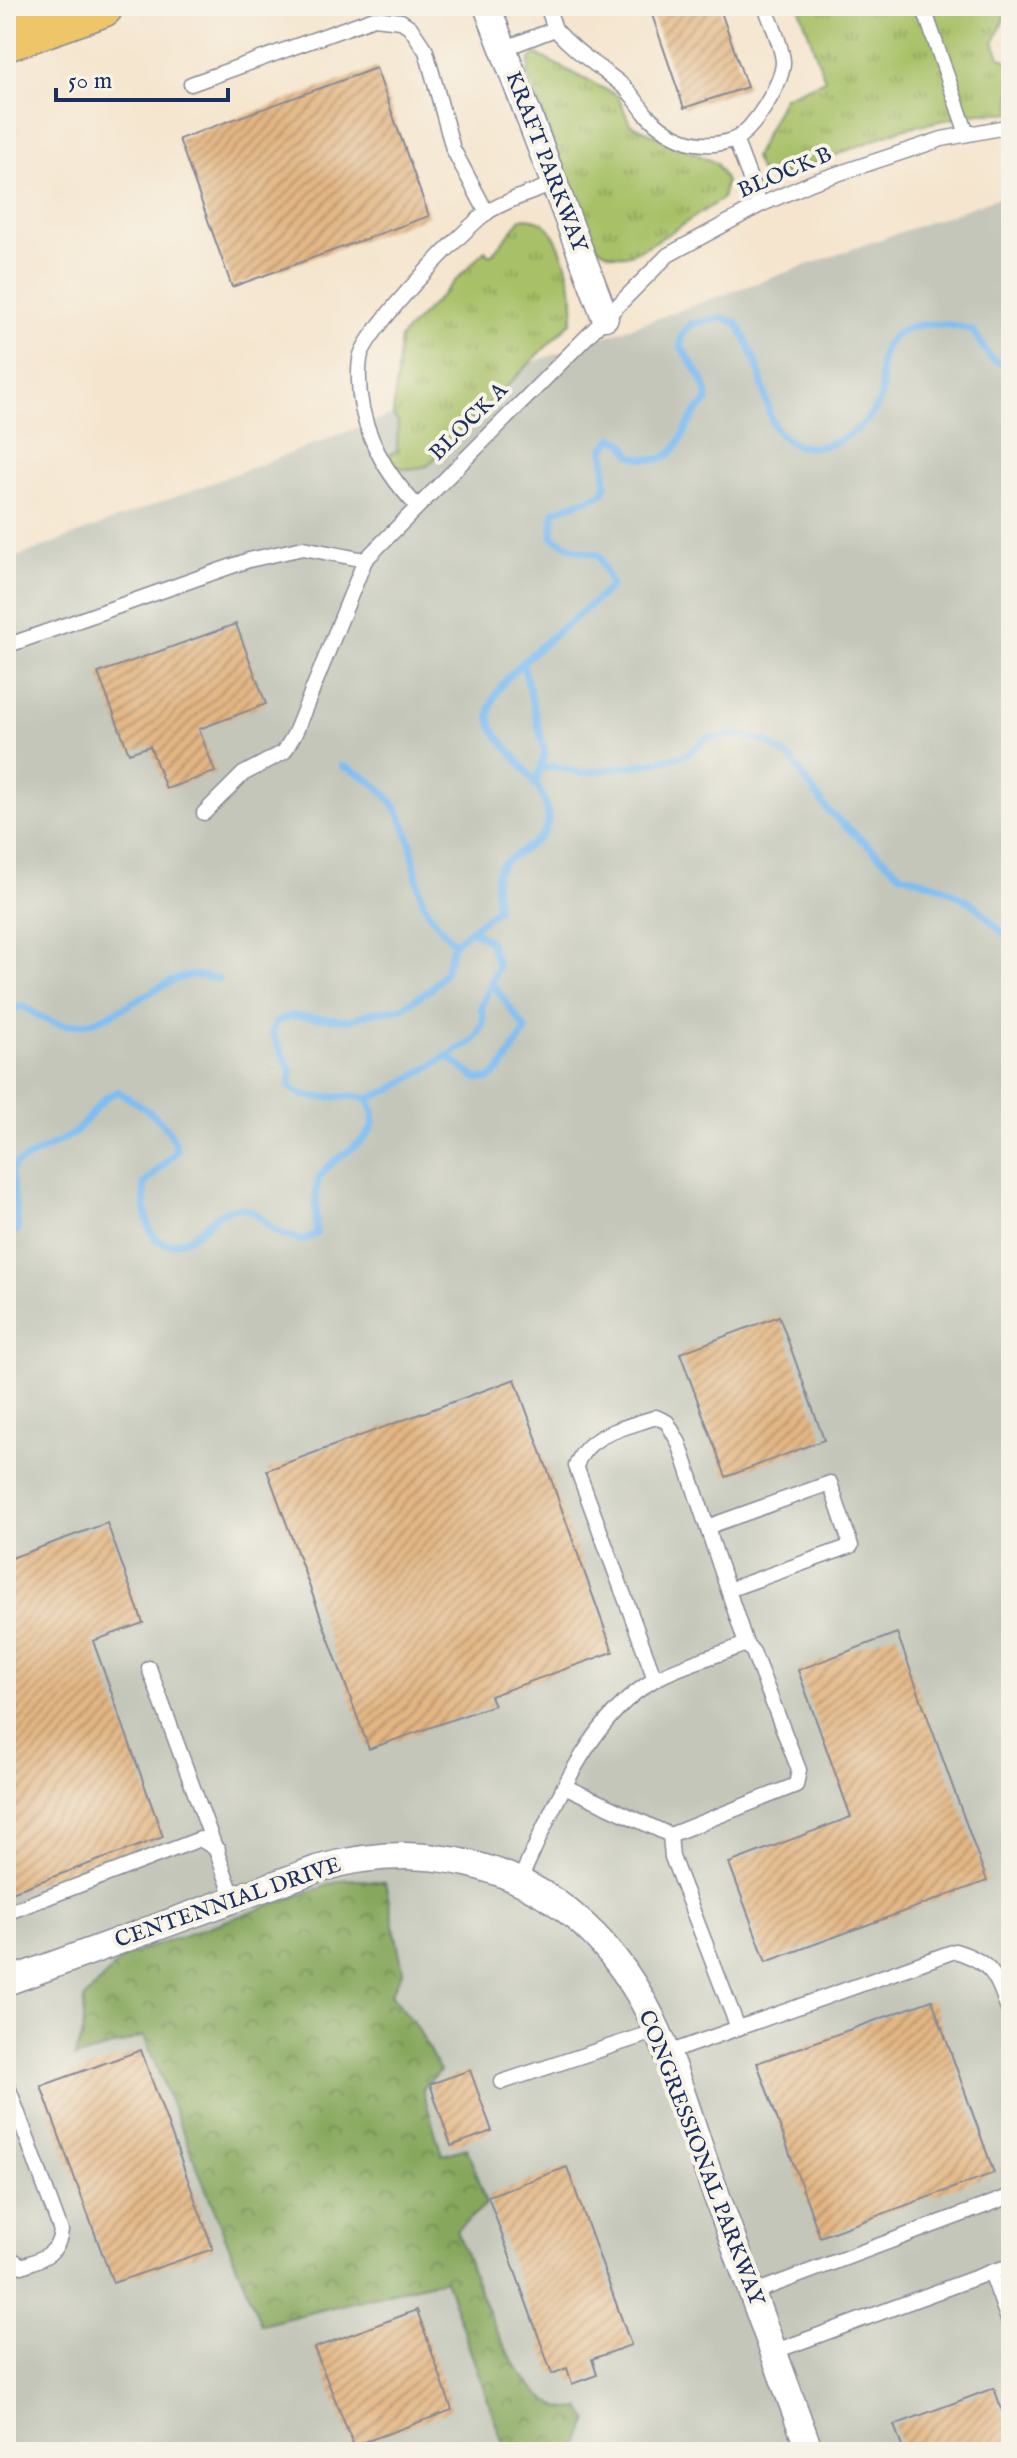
<svg xmlns="http://www.w3.org/2000/svg" width="1017" height="2458" font-family="'IM FELL English',serif">
<style>
.industrial{fill:#c3c6b9}
.grass{fill:url(#grass-tufts);stroke:#627862;stroke-width:2}
.forest{fill:url(#forest-crowns);stroke:#506b5d;stroke-width:2}
.lines{fill:none;stroke-linecap:round;stroke-linejoin:round}
.stream{stroke:#7fbdf2;stroke-width:7}
.building{fill:url(#building-hatch)}
.service-casing{stroke:#888a96;stroke-width:17}
.minor-casing{stroke:#888a96;stroke-width:29}
.primary-casing{stroke:#888a96;stroke-width:45}
.service{stroke:#fff;stroke-width:14}
.minor{stroke:#fff;stroke-width:26}
.primary{stroke:#eec569;stroke-width:42}
.labels{text-anchor:middle;dominant-baseline:central;stroke-width:8;stroke-linejoin:round;paint-order:stroke}
.street-label{font-size:22px;fill:#1b2f5e;stroke:#f7f3e8}
</style>
<defs>
<pattern id="grass-tufts" width="24" height="20" patternUnits="userSpaceOnUse" patternTransform="scale(2)"><rect width="24" height="20" fill="#a8c167"/><path d="M3 7l-1-3M5 7V3M7 7l1-3M15 17l-1-3M17 17v-4M19 17l1-3" fill="none" stroke="#889d58"/></pattern>
<pattern id="forest-crowns" width="20" height="18" patternUnits="userSpaceOnUse" patternTransform="scale(2)"><rect width="20" height="18" fill="#86a75c"/><path d="M2 6a3 3 0 1 1 6 0M12 15a3 3 0 1 1 6 0" fill="none" stroke="#6d884f"/></pattern>
<pattern id="building-hatch" width="6" height="6" patternUnits="userSpaceOnUse" patternTransform="scale(2)"><rect width="6" height="6" fill="#e3b683"/><path d="M-1 1l2-2M0 6l6-6M5 7l2-2" fill="none" stroke="#b7946e"/></pattern>
</defs>
<rect width="100%" height="100%" fill="#f7f3e8"/>
<filter id="ink" filterUnits="userSpaceOnUse"><feTurbulence type="fractalNoise" baseFrequency=".0125" numOctaves="2"/><feDisplacementMap in="SourceGraphic" scale="16" xChannelSelector="R" yChannelSelector="G"/><feConvolveMatrix kernelMatrix="1 2 1 2 8 2 1 2 1" color-interpolation-filters="sRGB"/></filter>
<filter id="wash" filterUnits="userSpaceOnUse"><feTurbulence type="fractalNoise" baseFrequency=".006" numOctaves="4" result="noise"/><feDisplacementMap in="SourceGraphic" scale="32" xChannelSelector="R" yChannelSelector="G"/><feGaussianBlur stdDeviation="1.8" result="paint"/><feColorMatrix in="noise" values="0 0 0 0 0 0 0 0 0 0 0 0 0 0 0 0 0 1.4 0 .05"/><feComposite in="paint" operator="in"/></filter>
<g filter="url(#wash)">
<rect width="100%" height="100%" fill="#f5e5ce"/>
<polygon class="industrial" points="1011,193 1011,2452 6,2452 6,561 499,374"/>
<g class="grass">
<polygon points="799,6 1010,6 994,42 1000,57 1011,63 1011,113 979,113 901,129 774,180 760,172 754,157 784,97 825,80"/>
<path d="M 536,54 L 618,96 L 630,124 L 716,163 L 726,182 L 722,199 C 704,210 642,254 625,255 C 607,257 593,246 586,231 L 528,75 L 530,59 Z"/>
<path d="M 522,218 C 531,218 539,219 546,225 C 563,241 579,301 571,322 L 427,466 C 413,469 399,472 389,460 L 390,454 L 397,451 L 398,422 L 393,416 L 400,338 L 485,250 L 489,255 L 493,253 Z"/>
</g>
<path class="forest" d="M 345,1879 L 385,1882 L 403,1970 L 391,1994 L 417,2027 L 440,2071 L 422,2088 L 442,2155 L 467,2148 L 486,2204 L 457,2230 C 473,2276 512,2393 562,2408 C 568,2410 576,2408 581,2408 L 589,2420 L 575,2452 L 506,2452 L 445,2279 L 261,2325 L 144,2036 L 74,2058 L 82,2038 L 84,1999 L 123,1957 Z"/>
<g class="lines">
<g class="stream">
<polyline points="523,664 545,753 535,786"/>
<path d="M 342,766 C 384,782 404,810 413,854 C 416,870 417,888 424,903 C 431,919 443,930 454,943"/>
<polyline points="543,769 553,766 582,773 651,763 686,755 707,738 742,735 767,742 792,760 828,811 901,874 940,886 975,905 1011,941"/>
<polyline points="6,988 14,1007"/>
<path d="M 6,1012 L 22,1006 C 36,1014 50,1024 67,1025 C 111,1027 148,985 188,976 C 198,974 209,978 219,979"/>
<polyline points="447,1056 477,1079 490,1079 501,1069 526,1030 492,983"/>
<path d="M 368,1099 L 392,1089 L 473,1041 C 480,1032 487,1019 481,1008 L 498,966 L 489,941 L 472,930"/>
<path d="M 6,1239 L 18,1230 L 11,1174 L 14,1165 L 75,1133 L 105,1098 L 118,1091 C 142,1108 172,1120 177,1151 L 144,1184 C 145,1209 144,1258 185,1240 C 205,1231 214,1210 238,1208 C 254,1207 263,1222 274,1230 C 281,1236 295,1238 303,1240 L 316,1234 C 317,1219 313,1190 320,1177 C 336,1149 391,1141 368,1099 C 344,1090 310,1107 290,1087 L 291,1071 L 272,1033 L 276,1022 L 291,1016 L 351,1020 L 369,1013 L 402,1008 L 432,988 L 445,972 L 454,943 L 497,909 C 497,897 492,878 500,867 C 513,851 551,842 548,816 C 544,781 509,756 493,728 C 468,683 588,617 611,585 L 599,555 L 575,549 L 552,537 L 554,511 L 602,494 L 606,486 L 604,448 L 613,438 L 624,443 L 631,455 C 687,475 676,422 707,402 C 709,380 690,364 681,346 L 682,335 L 691,324 L 723,318 L 737,323 C 748,342 758,365 763,386 C 768,404 768,422 782,436 C 812,466 872,430 881,396 C 884,384 878,371 881,360 C 889,317 943,320 973,331 L 991,359 L 1011,368"/>
</g>
</g>
<g id="blocks">
<g class="building">
<polygon points="649,6 719,6 747,87 684,108"/>
<polygon points="376,68 429,216 232,287 179,139"/>
<polygon points="236,624 266,704 199,729 215,772 166,789 150,746 129,753 98,673"/>
<polygon points="779,1316 824,1440 726,1477 680,1353"/>
<polygon points="515,1379 613,1652 490,1696 494,1705 369,1749 267,1470"/>
<polygon points="107,1523 143,1623 93,1641 163,1837 6,1894 6,1560"/>
<polygon points="897,1633 987,1881 766,1962 729,1863 851,1817 798,1670"/>
<polygon points="932,2000 994,2173 820,2237 757,2063"/>
<polygon points="141,2050 213,2249 113,2283 41,2086"/>
<polygon points="470,2070 492,2131 451,2146 430,2084"/>
<polygon points="567,2167 631,2345 592,2359 597,2375 572,2384 567,2368 552,2374 488,2196"/>
<polygon points="417,2310 452,2410 354,2446 314,2348"/>
<polygon points="994,2388 1011,2436 1011,2452 904,2452 894,2425"/>
</g>
</g>
</g>
<g filter="url(#ink)">
<use href="#blocks" fill-opacity="0" stroke="#888a96" stroke-width="2"/>
<g class="lines">
<g class="service-casing">
<g id="service">
<polyline points="923,6 967,134"/>
<path d="M 555,29 C 575,52 599,66 622,85 C 632,93 638,104 646,114 C 671,140 701,152 735,139"/>
<polyline points="503,49 555,29 547,6"/>
<polyline points="191,84 374,18 401,21 410,27 426,51 453,149 487,213"/>
<path d="M 760,205 L 735,139 C 753,131 784,81 783,61 C 781,42 771,23 765,6"/>
<path d="M 417,506 C 379,467 353,415 360,359 C 362,334 463,230 486,213 C 505,200 532,193 553,184"/>
<polyline points="6,646 249,560 303,548 365,560"/>
<polyline points="204,813 243,774 284,752 295,733 365,560 668,255 760,205 813,182 942,139 1011,126"/>
<polyline points="707,1527 830,1483 851,1546 728,1590"/>
<polyline points="149,1668 234,1899"/>
<path d="M 655,1679 L 576,1466 C 587,1433 626,1428 656,1417 L 667,1422 L 679,1443 L 746,1644"/>
<polyline points="564,1786 670,1835"/>
<path d="M 519,1882 C 550,1816 587,1718 654,1680 C 682,1664 717,1656 746,1644 L 753,1652 L 799,1770 L 796,1785 L 670,1835 L 672,1857 L 738,2028"/>
<polyline points="6,1913 200,1839 218,1850"/>
<path d="M 665,2054 L 955,1951 C 996,1963 998,1981 1011,2018"/>
<path d="M 6,2081 L 61,2231 C 58,2255 43,2258 22,2266 L 6,2255"/>
<polyline points="502,2082 657,2031"/>
<polyline points="991,2272 1011,2266"/>
<polyline points="752,2293 1011,2196"/>
<polyline points="773,2352 991,2272 1011,2328"/>
</g>
</g>
<g class="minor-casing">
<g id="minor">
<polyline points="487,6 605,317"/>
<path d="M 6,1982 L 317,1869 C 444,1832 568,1875 637,1991 C 672,2049 689,2120 712,2183 C 745,2273 777,2362 810,2452"/>
</g>
</g>
<g class="primary-casing">
<polyline id="primary" points="6,40 102,6"/>
</g>
<use href="#service" class="service"/>
<use href="#minor" class="minor"/>
<use href="#primary" class="primary"/>
</g>
</g>
<g class="labels">
<g class="street-label">
<text transform="translate(546 162) rotate(69)">KRAFT PARKWAY</text>
<text transform="translate(785 173) rotate(-23)">BLOCK B</text>
<text transform="translate(469 422) rotate(-45)">BLOCK A</text>
<text transform="translate(228 1903) rotate(-19)">CENTENNIAL DRIVE</text>
<text transform="translate(701 2158) rotate(69)">CONGRESSIONAL PARKWAY</text>
</g>
</g>
<rect width="1017" height="2458" fill="none" stroke="#f7f3e8" stroke-width="32"/>
<path d="M56 88v12h172v-12" fill="none" stroke="#1b2f5e" stroke-width="4"/>
<text x="68" y="88" font-size="24" fill="#1b2f5e" stroke="#f7f3e8" stroke-width="6" paint-order="stroke">50 m</text>
</svg>
